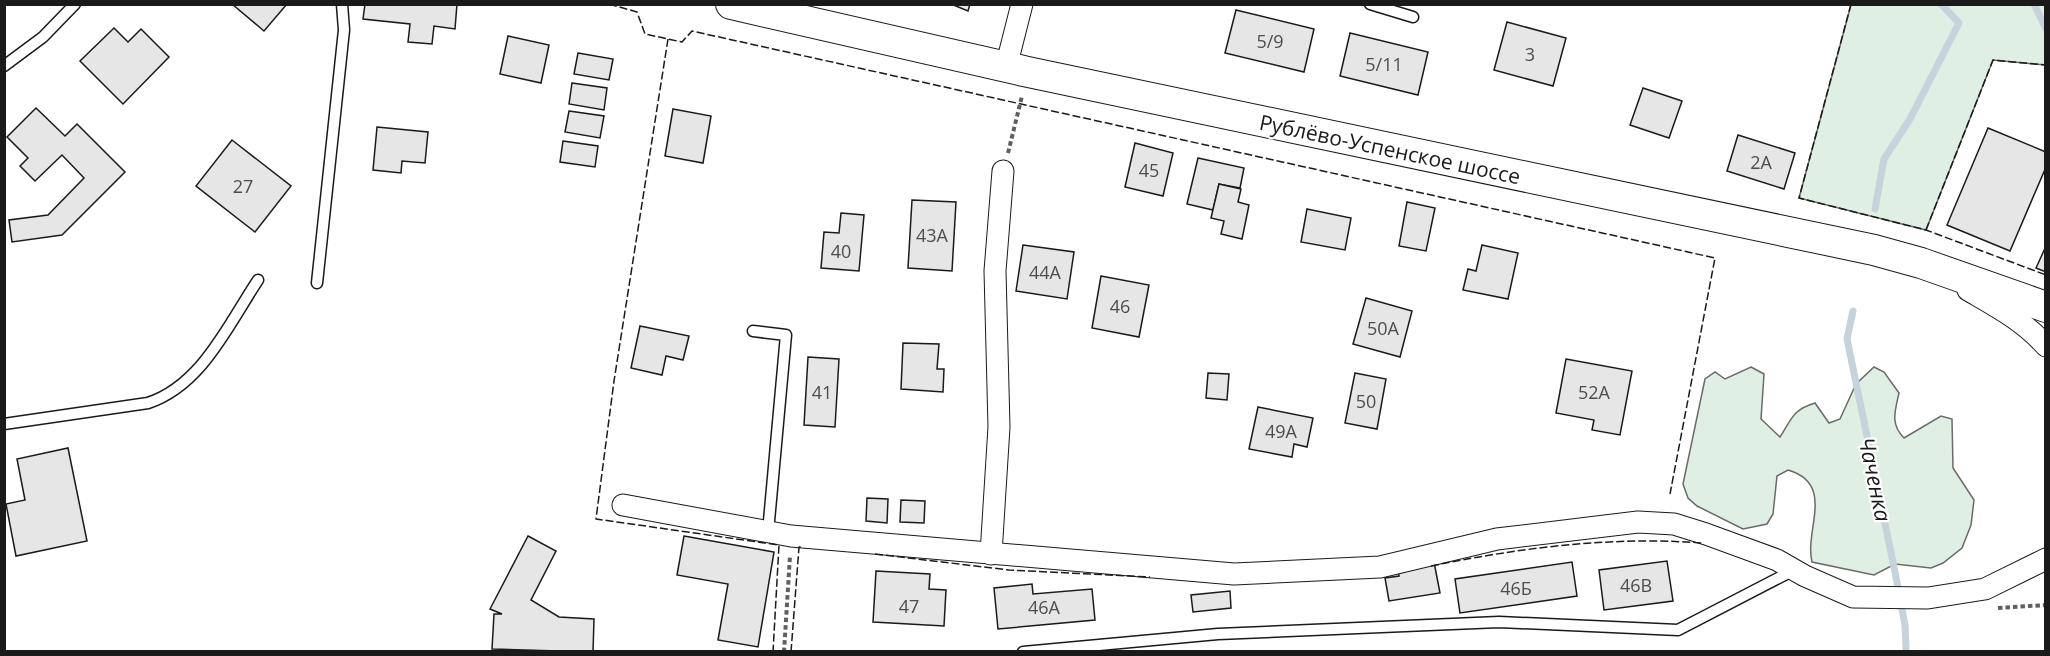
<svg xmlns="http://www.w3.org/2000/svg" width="2050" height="656" font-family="'Open Sans',sans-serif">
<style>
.green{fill:#e0efe3;stroke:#6a6a6a;stroke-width:1.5}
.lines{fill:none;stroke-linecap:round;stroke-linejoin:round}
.stream{stroke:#c6d2dc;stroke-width:7}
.building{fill:#e6e6e6;stroke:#1a1a1a;stroke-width:1.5}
.lane-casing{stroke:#1a1a1a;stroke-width:13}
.street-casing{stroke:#1a1a1a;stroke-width:23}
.secondary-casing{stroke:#1a1a1a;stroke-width:32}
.path{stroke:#5f5f5f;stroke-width:4;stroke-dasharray:4.5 3;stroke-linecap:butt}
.lane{stroke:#fff;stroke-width:10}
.street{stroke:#fff;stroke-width:21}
.secondary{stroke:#fff;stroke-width:30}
.fence{stroke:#1a1a1a;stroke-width:1.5;stroke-dasharray:8 3;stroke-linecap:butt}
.labels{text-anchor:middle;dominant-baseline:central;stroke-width:4.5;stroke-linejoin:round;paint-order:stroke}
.number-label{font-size:18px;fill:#4d4d4d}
.street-label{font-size:21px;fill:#1a1a1a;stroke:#fff}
.water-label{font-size:22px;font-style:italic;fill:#1a1a1a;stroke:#fff}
</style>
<rect width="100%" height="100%" fill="#fff"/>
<g class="green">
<polygon points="1851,5 2045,5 2045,65 1993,60 1926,230 1799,198"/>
<path d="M 1751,367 L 1764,374 L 1761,419 L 1780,437 C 1792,419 1792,410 1815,403 L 1829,423 L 1840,419 L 1856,384 L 1874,367 L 1884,372 L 1899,393 C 1895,411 1890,424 1904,438 L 1941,416 L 1952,419 L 1953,468 L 1974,500 L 1971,525 L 1962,548 L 1943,563 L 1931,568 L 1895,564 L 1874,575 L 1812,562 C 1804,530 1836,484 1788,470 L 1777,476 L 1773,514 L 1767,524 L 1743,529 L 1697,506 L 1688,498 L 1683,484 L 1705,379 L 1715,372 L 1725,379 Z"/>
</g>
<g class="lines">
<g class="stream">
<polyline points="2034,4 2046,29"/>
<polyline points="1875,209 1884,159 1910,119 1959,23 1941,4"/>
<polyline points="1853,311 1847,339 1895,572 1905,625 1906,648"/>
</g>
</g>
<g class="building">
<polygon points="232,4 287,4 264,31"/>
<polygon points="365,4 457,4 455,29 434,26 432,44 408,42 410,24 363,19"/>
<polygon points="951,4 970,4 968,11"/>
<polygon points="1236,10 1314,29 1304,72 1225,53"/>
<polygon points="1507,22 1566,38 1553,86 1494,70"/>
<polygon points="114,28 128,42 141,29 169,57 123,104 80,61"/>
<polygon points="1350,33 1428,52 1418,95 1340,76"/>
<polygon points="508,36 549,45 541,83 500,74"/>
<polygon points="578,53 613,59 609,80 574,74"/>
<polygon points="572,83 607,88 604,110 569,104"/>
<polygon points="1643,88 1682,101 1669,138 1630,125"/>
<polygon points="36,108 65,136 77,124 125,172 62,235 12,242 9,220 48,215 84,178 62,155 35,181 20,166 28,158 7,137"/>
<polygon points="673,109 711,116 703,163 665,156"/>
<polygon points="569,111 604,116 600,138 565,132"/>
<polygon points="377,127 428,132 425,163 402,161 401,173 373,170"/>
<polygon points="1988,128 2046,152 2046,167 2010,251 1947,225"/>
<polygon points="1738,135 1795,153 1784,189 1727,171"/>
<polygon points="232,140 291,186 255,232 196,186"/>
<polygon points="563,141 598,146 595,167 560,162"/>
<polygon points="1135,143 1173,153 1163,196 1125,187"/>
<polygon points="1198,158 1244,168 1240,188 1219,184 1213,210 1187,204"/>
<polygon points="1219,184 1241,189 1238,202 1249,205 1242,239 1221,234 1224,221 1211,218"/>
<polygon points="912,200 956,202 952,271 908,268"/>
<polygon points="1407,202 1435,208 1426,251 1399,246"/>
<polygon points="1307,209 1351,218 1345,250 1301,242"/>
<polygon points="841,213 864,215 859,271 821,268 824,232 839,233"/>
<polygon points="1023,245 1074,252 1067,299 1016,291"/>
<polygon points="1482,245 1518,253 1508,299 1463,290 1468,269 1476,271"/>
<polygon points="2046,246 2046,272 2036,268"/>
<polygon points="1101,276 1149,285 1139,337 1092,328"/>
<polygon points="1366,298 1412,311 1400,357 1353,344"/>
<polygon points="640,326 689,336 683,360 666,356 662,375 631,368"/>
<polygon points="903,343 939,344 937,369 944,369 943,392 901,389"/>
<polygon points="808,357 839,359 835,427 804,425"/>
<polygon points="1566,359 1632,371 1620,435 1592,430 1594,420 1556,413"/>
<polygon points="1208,373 1229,374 1227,400 1206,398"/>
<polygon points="1355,373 1386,379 1377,429 1345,423"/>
<polygon points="1258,407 1313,418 1307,447 1294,444 1292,457 1249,449"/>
<polygon points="68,448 87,541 16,556 6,504 25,500 17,459"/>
<polygon points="867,498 888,499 887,523 866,521"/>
<polygon points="901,500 925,501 924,523 900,522"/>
<polygon points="528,536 556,551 531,600 559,617 594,619 593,652 492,649 494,614 502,614 490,609"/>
<polygon points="684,536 774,552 758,647 718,640 728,584 677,575"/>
<polygon points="1667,561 1673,601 1604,610 1599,570"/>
<polygon points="1434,562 1440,593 1389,601 1385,578 1399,576 1398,568"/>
<polygon points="1572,562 1577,596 1460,613 1455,579"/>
<polygon points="876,571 930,574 929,589 946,590 944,626 873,622"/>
<polygon points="1032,584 1033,594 1092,589 1095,620 998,629 994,588"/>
<polygon points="1230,591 1231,608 1193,612 1191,595"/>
</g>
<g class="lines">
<g class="lane-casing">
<g id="lane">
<polyline points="1370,4 1413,17"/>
<polyline points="4,66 43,37 75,4"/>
<polyline points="317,283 344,30 342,4"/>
<polyline points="753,331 786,335 768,532"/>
<path d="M 4,424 L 148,403 C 202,385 228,325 258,280"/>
<polyline points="1023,652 1218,634 1499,622 1678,630 1794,570"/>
</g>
</g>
<g class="street-casing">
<g id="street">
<polyline points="1006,67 1022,4"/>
<path d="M 1968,290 C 1997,307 2024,321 2046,346"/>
<polyline points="623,505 791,536 1234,574 1380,567 1497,539 1638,522 1674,524 1706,534 1777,560 1805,576 1853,597 1928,598 1985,589 2046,559"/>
<polyline points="991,554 999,427 995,271 1003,171"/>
</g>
</g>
<g class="secondary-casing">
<polyline id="secondary" points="731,4 1028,72 1874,250 1921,263 2046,307"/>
</g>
<g class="path">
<polyline points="1008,153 1022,96"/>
<polyline points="1998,608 2046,605"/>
<polyline points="784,652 790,556"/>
</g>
<use href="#lane" class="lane"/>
<use href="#street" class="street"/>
<use href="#secondary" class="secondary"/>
<g class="fence">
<polyline points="609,4 637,12 645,34 682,42 692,31 1715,258 1670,494"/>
<polyline points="1851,4 1799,198 1926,230 2046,275"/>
<polyline points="668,39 614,381 596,519 779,545 773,652"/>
<polyline points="1926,230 1993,60 2046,65"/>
<polyline points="875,554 1009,570 1150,577"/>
<path d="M 1431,566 C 1519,548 1612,536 1702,543"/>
<polyline points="791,652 799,547 803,547"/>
</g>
</g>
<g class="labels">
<g class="number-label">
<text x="1270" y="41">5/9</text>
<text x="1530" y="54">3</text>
<text x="1384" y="64">5/11</text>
<text x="1761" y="162">2А</text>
<text x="1149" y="170">45</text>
<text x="243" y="186">27</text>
<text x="932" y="235">43А</text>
<text x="841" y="251">40</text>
<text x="1045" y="272">44А</text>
<text x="1120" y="306">46</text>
<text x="1383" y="328">50А</text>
<text x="822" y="392">41</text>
<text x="1594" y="392">52А</text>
<text x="1366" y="401">50</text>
<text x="1281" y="431">49А</text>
<text x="1636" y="585">46В</text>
<text x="1516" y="588">46Б</text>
<text x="909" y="606">47</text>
<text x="1044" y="607">46А</text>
</g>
<g class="street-label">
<text transform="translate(1390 149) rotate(12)">Рублёво-Успенское шоссе</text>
</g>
<g class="water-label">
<text transform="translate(1876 479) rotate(78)">Чаченка</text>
</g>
</g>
<rect width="2050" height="656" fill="none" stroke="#1a1a1a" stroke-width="12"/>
</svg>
